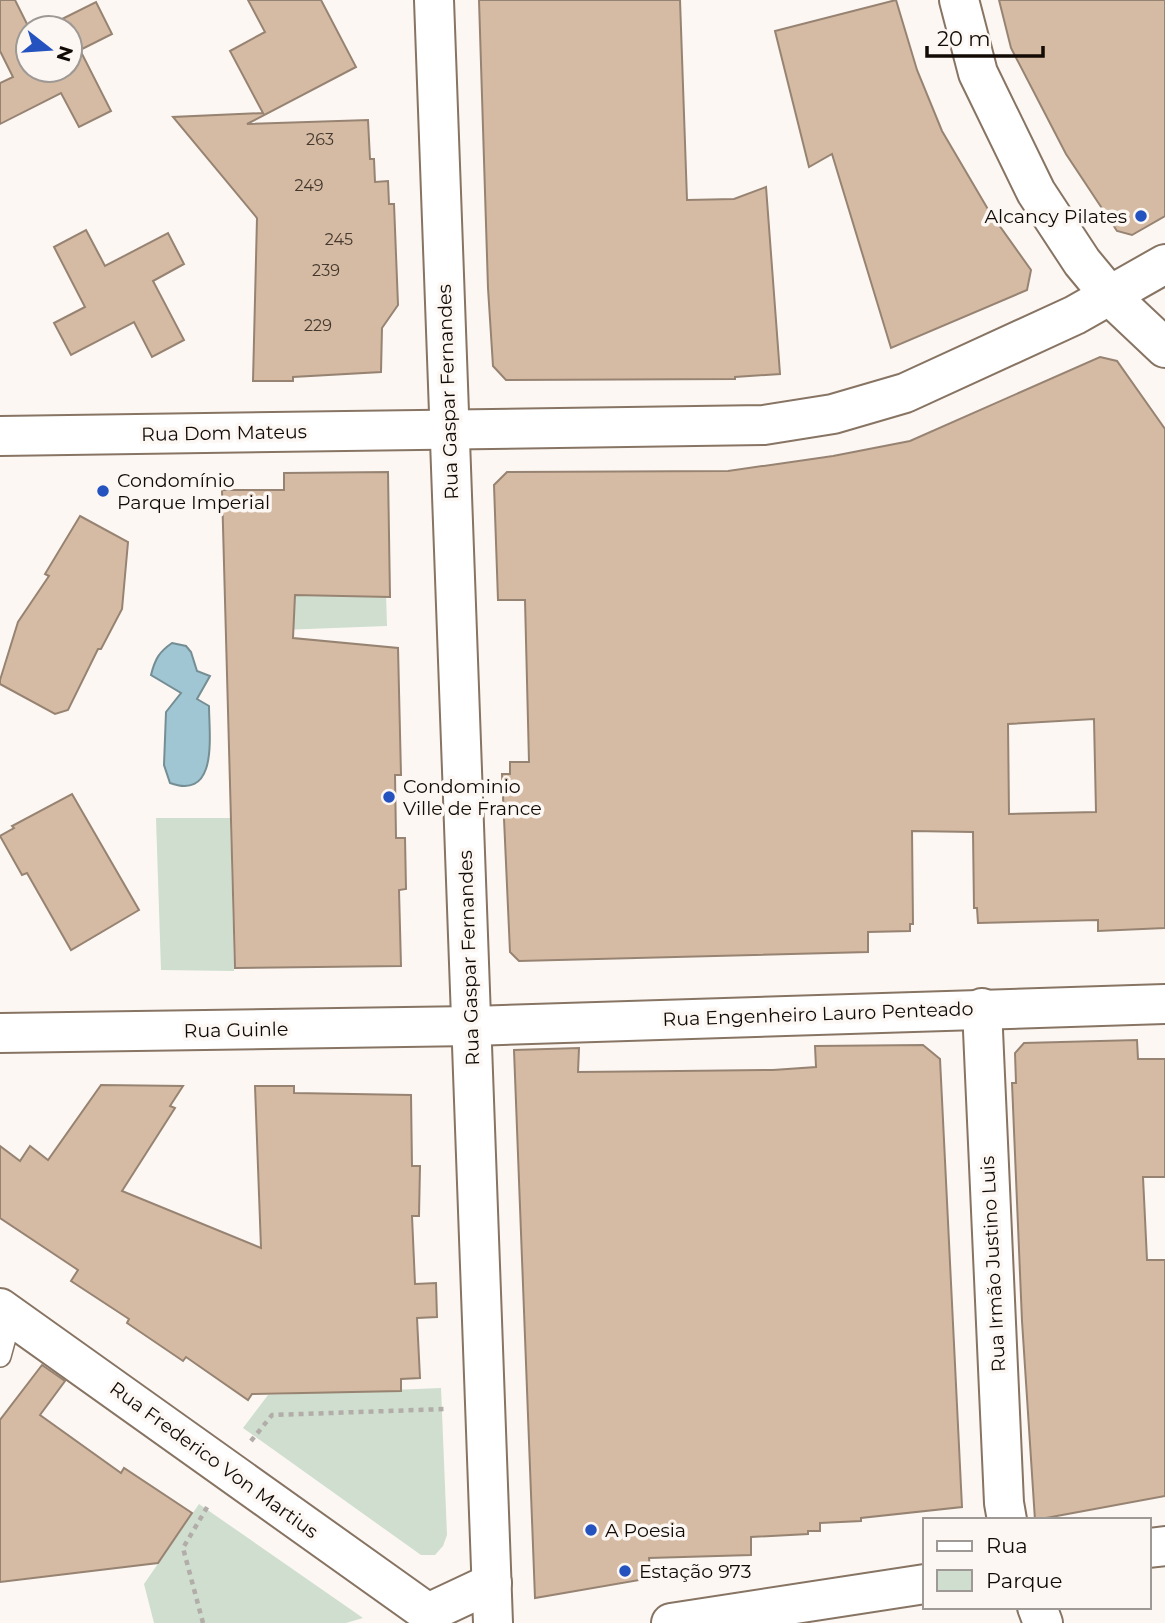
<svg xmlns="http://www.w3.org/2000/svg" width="1165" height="1623" font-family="Montserrat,sans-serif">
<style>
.green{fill:#cfdece}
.water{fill:#9fc6d2;stroke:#758e94;stroke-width:2}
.building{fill:#d6bba4;stroke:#978372;stroke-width:2;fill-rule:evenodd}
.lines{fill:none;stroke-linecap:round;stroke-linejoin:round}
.service-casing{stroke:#877463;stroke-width:24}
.minor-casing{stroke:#877463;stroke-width:42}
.tertiary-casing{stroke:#877463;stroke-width:42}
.path{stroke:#b2ada8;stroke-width:4.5;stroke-dasharray:5 5;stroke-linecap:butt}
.service{stroke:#fff;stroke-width:21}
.minor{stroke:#fff;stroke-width:38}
.tertiary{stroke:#fff;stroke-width:38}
.poi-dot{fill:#2452bf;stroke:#fcf7f3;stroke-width:2.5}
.labels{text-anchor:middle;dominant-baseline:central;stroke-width:7;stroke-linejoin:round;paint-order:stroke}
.number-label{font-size:16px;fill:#43372d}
.poi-label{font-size:19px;fill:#120b05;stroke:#fcf7f3;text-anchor:start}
.street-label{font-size:19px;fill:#120b05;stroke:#fcf7f3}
</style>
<rect width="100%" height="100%" fill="#fcf7f3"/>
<g class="green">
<polygon points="384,530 387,626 226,632"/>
<polygon points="156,818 230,818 234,971 161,970"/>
<polygon points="441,1388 447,1535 443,1546 435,1555 421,1555 243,1428 268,1395"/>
<polygon points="199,1504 363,1618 346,1623 154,1623 144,1584"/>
</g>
<path class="water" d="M 172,643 L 186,646 L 191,652 L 197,671 L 210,676 L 197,699 L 209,706 C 209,734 219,801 170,783 L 164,765 L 166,712 L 181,693 L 151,675 C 155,659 159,652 172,643 Z"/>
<g class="building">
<polygon points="0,0 15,0 29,28 28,70 70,70 70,28 44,28 96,2 112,34 80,50 111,111 79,127 61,93 0,124 0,83 13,77 0,51"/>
<polygon points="248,0 321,0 356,67 247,124 368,120 370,159 374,159 375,182 388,181 389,204 394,204 398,305 382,328 381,372 293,377 293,381 253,381 257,218 173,117 263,113 230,51 265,32"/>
<polygon points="479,0 680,0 687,200 734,199 766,187 780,374 735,377 735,379 506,380 493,366 488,288"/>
<polygon points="896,0 917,70 942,131 989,211 1031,270 1027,290 891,348 832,154 809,167 775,31"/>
<polygon points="999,0 1165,0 1165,216 1132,235 1117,231 1066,154 1011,48"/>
<polygon points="86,230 105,266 168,233 184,264 153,281 184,340 152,357 134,322 71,355 54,323 85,307 54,247"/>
<path d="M 1100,357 L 1117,361 L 1165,429 L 1165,928 L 1098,931 L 1098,920 L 978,923 L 977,908 L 974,908 L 973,832 L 912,831 L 913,924 L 910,924 L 910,931 L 868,932 L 868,952 L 519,961 L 510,952 L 502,774 L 510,774 L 510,762 L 529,762 L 525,600 L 498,600 L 494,485 L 507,472 L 728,471 L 833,456 L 910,441 ZM 1094,719 L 1096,812 L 1009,814 L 1008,724 Z"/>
<polygon points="388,472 390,597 295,595 293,638 398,648 401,775 395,775 396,838 405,838 406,889 399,890 401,966 235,968 222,490 284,490 284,473"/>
<polygon points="80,516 128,542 122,609 101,649 98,649 68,710 55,714 0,684 0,680 18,622 49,576 45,574"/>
<polygon points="72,794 139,910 71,950 27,873 22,875 0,836 14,828 12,826"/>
<polygon points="1137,1040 1138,1059 1165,1059 1165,1177 1143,1177 1147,1260 1165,1260 1165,1496 1035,1520 1022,1321 1012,1083 1016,1083 1015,1053 1024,1043"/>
<polygon points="923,1045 940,1059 962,1507 861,1518 861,1521 820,1523 820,1531 808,1531 808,1534 751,1537 751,1555 649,1558 651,1578 535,1598 514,1050 579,1048 578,1072 679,1071 773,1070 816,1067 815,1046"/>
<polygon points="101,1085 183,1086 170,1106 175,1108 122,1191 261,1248 255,1086 294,1086 294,1093 411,1095 412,1166 420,1166 419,1216 412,1216 415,1284 436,1283 437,1317 417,1318 420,1378 401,1379 401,1391 252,1394 248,1400 186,1357 183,1361 127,1323 129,1319 71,1281 78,1270 0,1218 0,1146 20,1161 30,1146 48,1160"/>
<polygon points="42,1365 65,1381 40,1415 121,1473 124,1468 192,1513 158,1563 0,1582 0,1420"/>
</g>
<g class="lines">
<g class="service-casing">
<polyline id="service" points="0,1356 11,1316"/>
</g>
<g class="minor-casing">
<g id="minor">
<polyline points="959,0 978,73 1036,192 1082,262 1111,297 1165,348"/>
<polyline points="0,436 764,425 833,414 905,393 1075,315 1165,264"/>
<polyline points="982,1008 1004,1503 1007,1520"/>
<polyline points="0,1033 472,1026 1165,1004"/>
<polyline points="0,1308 428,1613 431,1623"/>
<polyline points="1037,1607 1043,1623"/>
<polyline points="428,1613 492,1583"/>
</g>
</g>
<g class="tertiary-casing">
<g id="tertiary">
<polyline points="434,0 493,1623"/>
<polyline points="1149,1548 1165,1546"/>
<polyline points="671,1623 925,1584"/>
</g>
</g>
<g class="path">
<polyline points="251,1441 272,1415 446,1409"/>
<polyline points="203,1623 183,1548 209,1504"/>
</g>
<use href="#service" class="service"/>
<use href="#minor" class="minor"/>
<use href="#tertiary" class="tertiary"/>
</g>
<g class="poi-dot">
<circle cx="1141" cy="216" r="7"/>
<circle cx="103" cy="491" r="7"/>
<circle cx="389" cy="797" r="7"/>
<circle cx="591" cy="1530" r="7"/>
<circle cx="625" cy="1571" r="7"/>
</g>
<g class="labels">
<g class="number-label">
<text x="320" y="139">263</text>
<text x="309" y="185">249</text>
<text x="339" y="239">245</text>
<text x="326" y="270">239</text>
<text x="318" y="325">229</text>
</g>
<g class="poi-label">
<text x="1127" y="216" text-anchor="end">Alcancy Pilates</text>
<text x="117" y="480">Condomínio<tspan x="117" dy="22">Parque Imperial</tspan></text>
<text x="403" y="786">Condominio<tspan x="403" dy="22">Ville de France</tspan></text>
<text x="605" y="1530">A Poesia</text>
<text x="639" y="1571">Estação 973</text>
</g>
<g class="street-label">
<text transform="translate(448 392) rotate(-92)">Rua Gaspar Fernandes</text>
<text transform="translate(224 433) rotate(-1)">Rua Dom Mateus</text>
<text transform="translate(469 958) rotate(-92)">Rua Gaspar Fernandes</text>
<text transform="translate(818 1014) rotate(-2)">Rua Engenheiro Lauro Penteado</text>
<text transform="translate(236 1030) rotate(-1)">Rua Guinle</text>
<text transform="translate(993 1264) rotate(-93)">Rua Irmão Justino Luis</text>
<text transform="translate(214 1460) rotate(36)">Rua Frederico Von Martius</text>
</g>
</g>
<rect x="923" y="1518" width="228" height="91" fill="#fcf7f3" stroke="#9e9994" stroke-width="2"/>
<rect x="937" y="1541" width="35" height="10" fill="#ffffff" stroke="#9e9994" stroke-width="2"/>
<text x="986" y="1553" font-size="21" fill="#120b05">Rua</text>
<rect x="937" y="1570" width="35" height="21" fill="#cfdece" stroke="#9e9994" stroke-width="2"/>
<text x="986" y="1588" font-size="21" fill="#120b05">Parque</text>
<g transform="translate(49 49) rotate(107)"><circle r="33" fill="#fcf7f3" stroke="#9e9994" stroke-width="2"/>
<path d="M0-5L12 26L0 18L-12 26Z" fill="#2452bf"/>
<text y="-10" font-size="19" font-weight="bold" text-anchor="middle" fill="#120b05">N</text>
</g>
<path d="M927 46v10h116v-10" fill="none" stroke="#120b05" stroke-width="3.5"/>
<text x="937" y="46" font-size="21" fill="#120b05" stroke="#fcf7f3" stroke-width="5" paint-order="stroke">20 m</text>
</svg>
